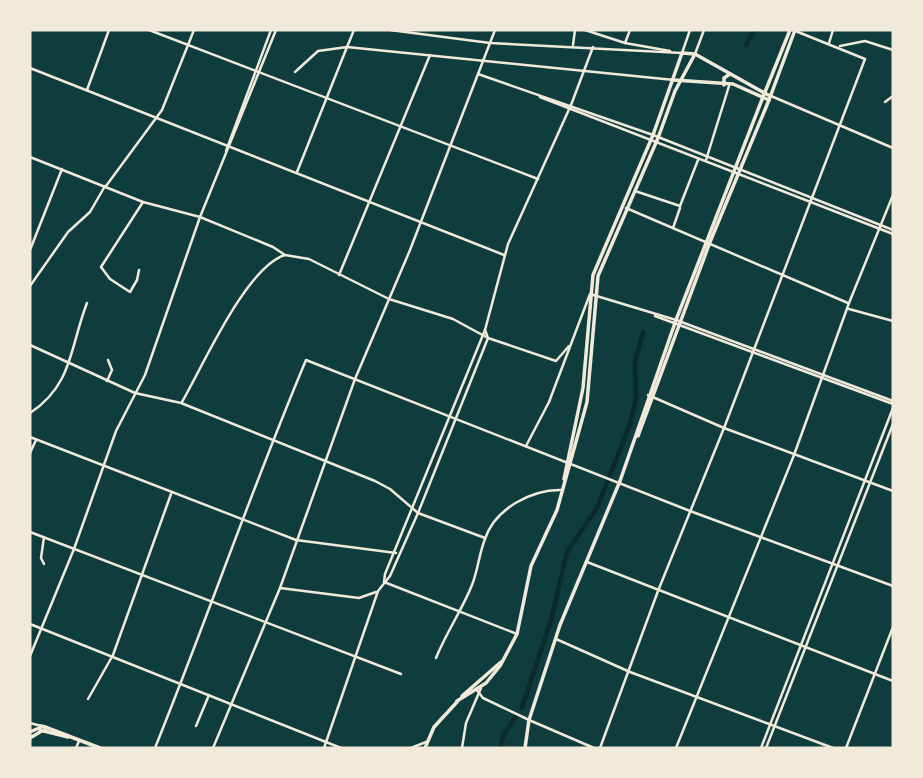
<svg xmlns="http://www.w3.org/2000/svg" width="923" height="778" font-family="Figtree,sans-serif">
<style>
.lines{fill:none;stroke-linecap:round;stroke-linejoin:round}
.canal{stroke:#0a2a2b;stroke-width:4.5}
.minor{stroke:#f1e9da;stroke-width:2.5}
.tertiary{stroke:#f1e9da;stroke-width:2.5}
.secondary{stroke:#f1e9da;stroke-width:3.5}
.primary{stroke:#f1e9da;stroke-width:3.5}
</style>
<rect width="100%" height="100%" fill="#0f3d3e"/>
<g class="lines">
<g class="canal">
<polyline points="746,45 754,30"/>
<polyline points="522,708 551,621 567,552 597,508 630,424 636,399 635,362 643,332"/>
<polyline points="500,748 503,736 516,716"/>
</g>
<g class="minor">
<polyline points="149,30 538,179"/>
<polyline points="585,30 625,43 670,51"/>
<polyline points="625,43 630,30"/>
<polyline points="829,43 833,30"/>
<polyline points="573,45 575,30"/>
<polyline points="840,46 865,41 893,50"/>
<polyline points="682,53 690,30"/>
<polyline points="695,54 704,30"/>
<polyline points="30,68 504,255"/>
<polyline points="295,72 318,51 347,47 297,172"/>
<polyline points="478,74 653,135 893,230"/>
<polyline points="87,90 109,30"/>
<polyline points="540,97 893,234"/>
<polyline points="885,102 893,96"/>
<polyline points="30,157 143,202 200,217 273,247 285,255 309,259 389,299 453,319 488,338 556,361 569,346"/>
<polyline points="706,160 729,86"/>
<polyline points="106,186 162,110 194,30"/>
<polyline points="635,191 680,206 698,160"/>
<polyline points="626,208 848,303"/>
<polyline points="673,228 680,208"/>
<polyline points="30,250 62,169"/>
<polyline points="139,270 137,280 130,292 110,279 101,267 143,202"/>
<polyline points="339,275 430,55"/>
<polyline points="30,286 68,232 90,212 105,186"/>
<polyline points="849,309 893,321"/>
<polyline points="655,316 893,404"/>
<polyline points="30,345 135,393 181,403 375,481 390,489 418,513 485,538"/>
<polyline points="107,381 112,370 108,360"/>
<polyline points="648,395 724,428 893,491"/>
<path d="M 182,402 C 203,366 246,267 285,255"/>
<path d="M 30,413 C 73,385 70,346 87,303"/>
<polyline points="30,437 296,540 396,553"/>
<polyline points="526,446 549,402 590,294 676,320 893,401"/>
<polyline points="30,453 36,440"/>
<polyline points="30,532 401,674"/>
<polyline points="587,562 893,681"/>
<polyline points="44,564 41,558 44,537"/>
<polyline points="384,582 385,574 485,330 508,244 571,105 593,47"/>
<polyline points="384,582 517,634"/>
<polyline points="280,588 359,598 376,592"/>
<polyline points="30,624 341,748"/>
<polyline points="556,639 630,672 833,748"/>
<path d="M 436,658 C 446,633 462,610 472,585 C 478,570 479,554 485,539 C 495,508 533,489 562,490"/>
<polyline points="88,699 113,655 171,494"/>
<polyline points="529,720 594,748"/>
<polyline points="196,726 209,695"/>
<polyline points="76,748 79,741"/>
<path d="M 155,748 C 207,619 252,488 306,360 L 690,511 L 893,586"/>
<polyline points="213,748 280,588 355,379 410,250 495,30"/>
<polyline points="324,748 378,591 390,576 418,513 488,338 485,330"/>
<polyline points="411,748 426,742"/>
<polyline points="600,748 658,591 724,428 865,59 793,30"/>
<polyline points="676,748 794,455 849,303 893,195"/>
<polyline points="846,748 893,627"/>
</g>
<g class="tertiary">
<polyline points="354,30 347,47 674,80"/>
<polyline points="390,30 490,43 682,53"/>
<polyline points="771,96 893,148"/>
<polyline points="226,151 271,30"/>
<polyline points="30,656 74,549 116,431 145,375 200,217 276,30"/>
<polyline points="476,689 483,698 529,720"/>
<polyline points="30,723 41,726"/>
<polyline points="462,748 466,723 481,688"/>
<polyline points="761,748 893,408"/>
<polyline points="766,748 893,424"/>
</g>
<g class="secondary">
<polyline points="724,85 724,78 730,74"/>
<polyline points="638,436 710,242 769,100 733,84 674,80"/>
<polyline points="564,479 583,388 593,275 653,135 682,53 695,54 770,96"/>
<polyline points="462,696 501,662"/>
<polyline points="457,701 486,683 500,666 517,634 531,566 557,510 587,402 598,276 658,138 675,91 695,54"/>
<polygon points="41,726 45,727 44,731 40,731"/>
<polyline points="45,727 100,748"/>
<polyline points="44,731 68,737"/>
<polyline points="30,732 39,728"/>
<polyline points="30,738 40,732"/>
<polyline points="425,748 434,727 457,702"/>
<polyline points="525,748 529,720 560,625 620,481 676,320 763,97"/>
</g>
<g class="primary">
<polyline points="763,97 790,30"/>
<polyline points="769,100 795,30"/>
</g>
</g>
<rect width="923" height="778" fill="none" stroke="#f1e9da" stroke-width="63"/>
</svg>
